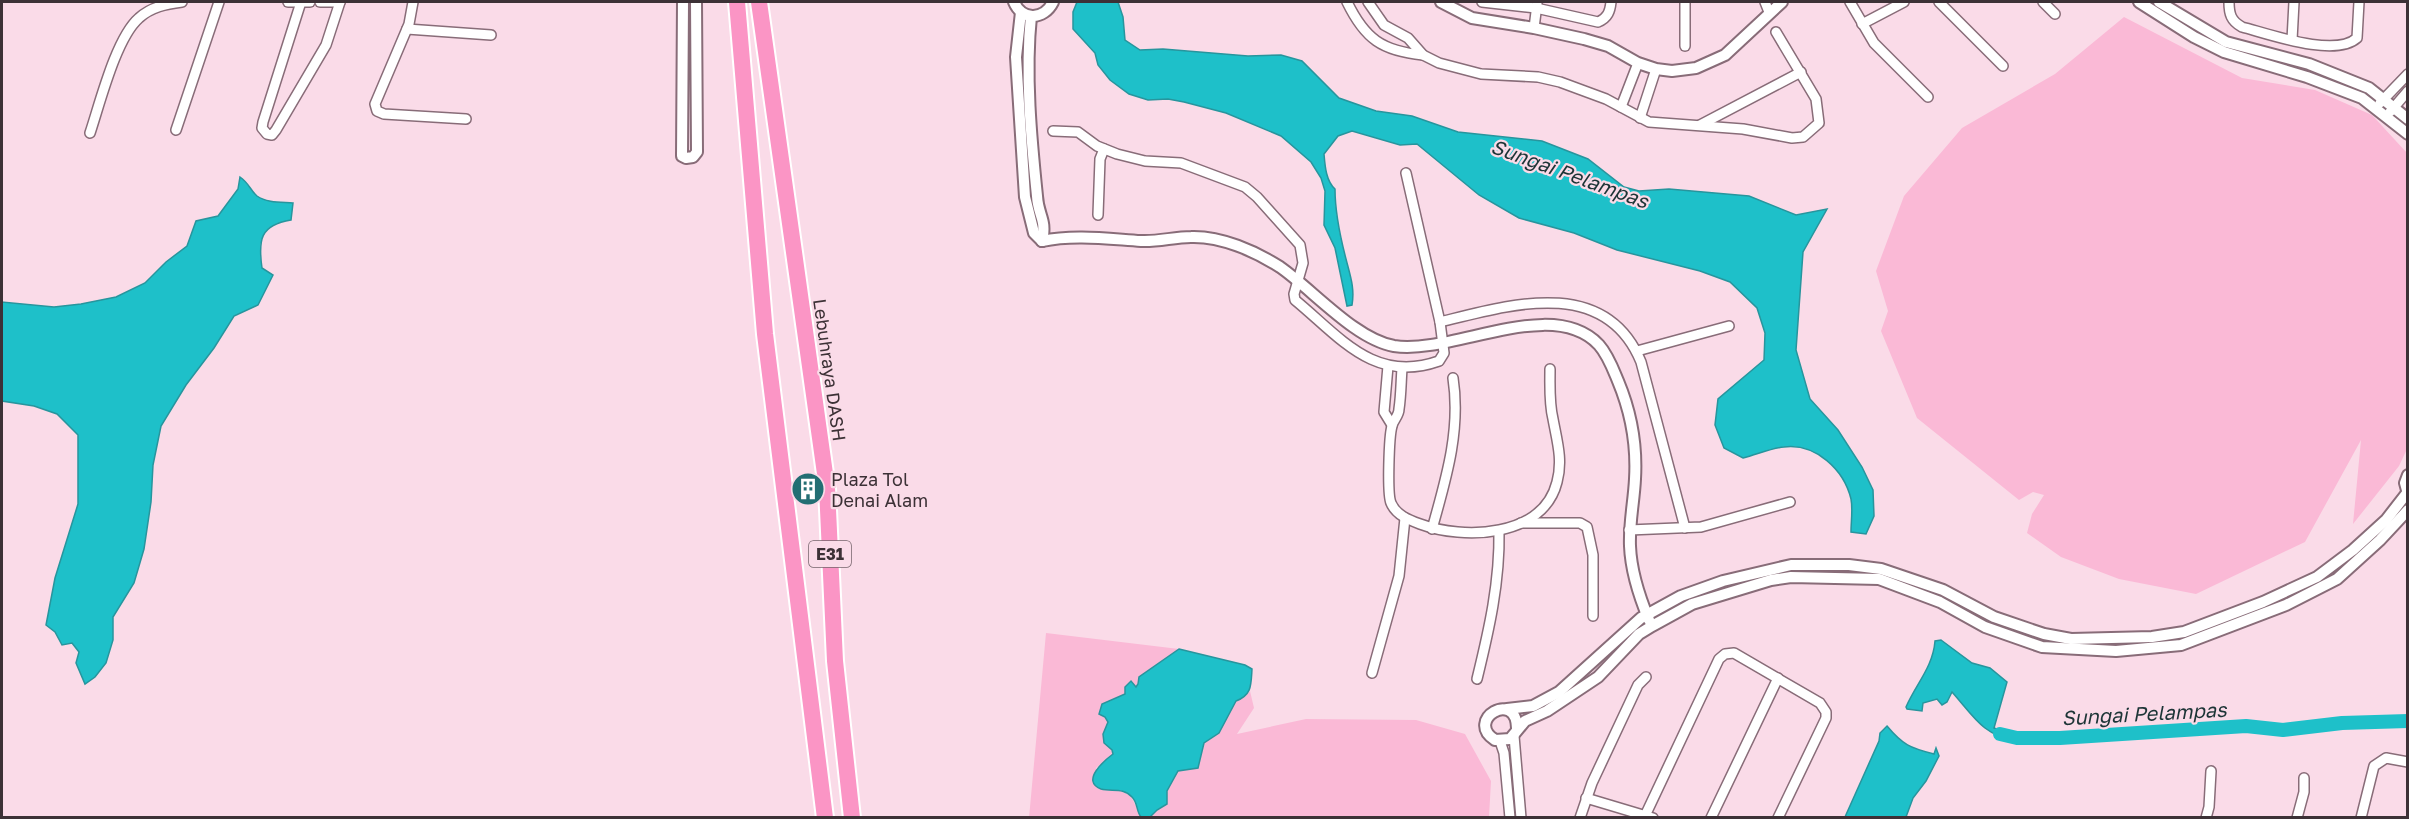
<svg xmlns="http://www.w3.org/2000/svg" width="2409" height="819" font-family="'Golos Text',sans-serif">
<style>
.green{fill:#fab9d6}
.water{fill:#1ec0c9;stroke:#27959d;stroke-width:1.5}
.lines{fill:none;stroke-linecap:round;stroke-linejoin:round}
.river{stroke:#1ec0c9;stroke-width:14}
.minor-casing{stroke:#886c78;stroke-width:12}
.tertiary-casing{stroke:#886c78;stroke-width:14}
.motorway-casing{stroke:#fff;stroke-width:20}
.minor{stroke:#fff;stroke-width:9}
.tertiary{stroke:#fff;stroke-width:10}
.motorway{stroke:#fb95c5;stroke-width:16}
.labels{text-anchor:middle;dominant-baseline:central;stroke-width:4.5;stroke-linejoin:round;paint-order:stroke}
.shield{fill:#fadbe8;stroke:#75646b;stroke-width:1.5}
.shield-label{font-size:16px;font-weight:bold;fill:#3c3136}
.street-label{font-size:18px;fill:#3c3136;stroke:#fadbe8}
.poi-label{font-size:18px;fill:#3c3136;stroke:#fadbe8;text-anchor:start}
.water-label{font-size:20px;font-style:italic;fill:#1c3436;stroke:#fadbe8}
</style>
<rect width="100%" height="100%" fill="#fadbe8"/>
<g class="green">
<polygon points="2124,17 2242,78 2315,90 2372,115 2407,153 2407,449 2399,466 2353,524 2361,440 2305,542 2196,594 2119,579 2061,557 2027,533 2032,514 2044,495 2033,492 2019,500 1917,418 1881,331 1888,311 1876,271 1904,196 1962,128 2055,74"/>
<polygon points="1046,633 1179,649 1139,677 1138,684 1135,687 1131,682 1125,694 1099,714 1105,717 1108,722 1103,734 1113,754 1096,768 1100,789 1119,790 1131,796 1141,817 1029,818"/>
<polygon points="1250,691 1254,708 1237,734 1306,719 1416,720 1465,734 1491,781 1489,817 1150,818 1157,810 1167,804 1167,791 1178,771 1198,768 1204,743 1219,733 1236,701 1245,697"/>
</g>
<g class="water">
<path d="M 1077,2 L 1118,2 L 1123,17 L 1125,40 L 1140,50 L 1163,49 L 1248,56 L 1281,55 L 1302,61 L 1339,98 L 1376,111 L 1412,116 L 1458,132 L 1542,141 L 1588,159 L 1624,187 L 1639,191 L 1669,189 L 1749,196 L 1796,215 L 1827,209 L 1803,252 L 1796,350 L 1810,399 L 1838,430 L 1862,467 L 1873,490 L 1874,516 L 1866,534 L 1851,532 C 1851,522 1853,509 1851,499 C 1844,470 1816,443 1784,447 C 1771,448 1756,455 1743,458 L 1724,448 L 1715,425 L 1718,399 L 1764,360 L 1765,333 L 1757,308 L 1730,282 L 1700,271 L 1617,250 L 1574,233 L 1519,218 L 1479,195 L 1417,144 L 1400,145 L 1352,131 L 1338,136 L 1324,154 C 1325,166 1326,181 1335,189 C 1335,213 1340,236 1346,259 C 1350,275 1355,288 1352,305 L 1347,306 L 1335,248 L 1324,225 L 1325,191 L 1321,178 L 1311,162 L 1281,136 L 1226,113 L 1184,102 L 1168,99 L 1148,100 L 1129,94 L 1110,80 L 1098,65 L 1095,53 L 1073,29 L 1073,12 Z"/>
<path d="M 240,177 C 249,183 250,190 257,196 C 267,203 282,202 293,203 L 291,220 C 260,225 258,240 262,268 L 273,275 L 258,305 L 234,316 L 214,348 L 186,385 L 161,426 L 153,465 L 151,502 L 144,549 L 134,583 L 113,617 L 113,640 L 106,663 L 95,677 L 85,684 L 76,663 L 79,652 L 72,643 L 62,645 L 55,632 L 46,625 L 55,578 L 78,504 L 78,435 L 57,414 L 34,406 L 2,401 L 2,302 L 54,307 L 81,304 L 116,297 L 145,283 L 166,262 L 187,246 L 196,221 L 218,216 L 238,189 Z"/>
<path d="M 1941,640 L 1972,663 L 1990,668 L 2007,682 L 1994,728 L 2016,736 L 2016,742 C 1981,733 1975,718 1952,692 L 1947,702 L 1942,705 L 1937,699 L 1923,703 L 1922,711 L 1907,709 L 1906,707 C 1916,684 1933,667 1935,641 Z"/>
<path d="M 1179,649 L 1245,665 L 1252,669 C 1251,685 1252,695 1236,701 L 1219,733 L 1204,743 L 1198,768 L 1178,771 L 1167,791 L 1167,804 L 1157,810 L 1150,817 L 1141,817 C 1136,811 1138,803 1132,797 C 1123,787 1112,792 1101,789 C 1080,781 1105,760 1113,754 L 1112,750 L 1104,743 L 1103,734 L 1108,722 L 1105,717 L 1099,714 L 1102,704 L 1125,694 L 1125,687 L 1131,681 L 1136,687 L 1138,684 L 1139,677 Z"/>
<path d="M 1887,726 C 1903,745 1910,748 1934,754 L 1936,748 L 1939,756 L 1926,781 L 1913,798 L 1906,817 L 1845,817 L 1879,741 L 1880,733 Z"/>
</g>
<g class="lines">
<polyline class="river" points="2000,734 2017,738 2060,738 2246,726 2283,730 2342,723 2408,721"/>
<g class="minor-casing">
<g id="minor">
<polyline points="288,2 310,2"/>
<polyline points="301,2 263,122 262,128 267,134 272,135 276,130 326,45 340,2"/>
<polyline points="320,2 340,2"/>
<polyline points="413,2 409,24 375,104 377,111 384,114 466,119"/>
<path d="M 1347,2 C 1365,39 1382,51 1423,55"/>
<polyline points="1368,2 1384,25 1408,38 1423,55 1439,63 1481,74 1538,77 1560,82 1606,99 1649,122 1743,129 1792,138 1803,137 1819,123 1816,99 1776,32"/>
<path d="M 1482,2 L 1536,8 L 1598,22 C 1608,18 1610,11 1611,2"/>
<polyline points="1685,2 1685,46"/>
<polyline points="1765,2 1769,12"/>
<polyline points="1850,2 1874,43 1928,97"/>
<polyline points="1939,2 2003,66"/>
<polyline points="2043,2 2055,14"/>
<path d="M 2229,2 C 2229,14 2231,21 2242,27 C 2269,34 2335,58 2357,38 L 2359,2"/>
<polyline points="1862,24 1904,2"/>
<polyline points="1534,28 1537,4"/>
<polyline points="407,29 491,35"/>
<polyline points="2292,40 2294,2"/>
<polyline points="2380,103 2408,74"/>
<polyline points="1621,107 1638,63"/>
<polyline points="2390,112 2408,91"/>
<polyline points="1640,118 1656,69"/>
<polyline points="1700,125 1801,72"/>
<polyline points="176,130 219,2"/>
<path d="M 1053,131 L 1078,132 L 1097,146 L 1117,154 L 1145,161 L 1181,163 L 1245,187 L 1257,197 L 1300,245 L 1303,263 L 1294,294 L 1295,300 C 1340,337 1374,384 1439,361 L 1444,353 L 1440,322 L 1406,173"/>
<path d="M 90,133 C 100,103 116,38 139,18 C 151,7 166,4 182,2"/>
<polyline points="1098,215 1100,159 1104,149"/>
<path d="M 1440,322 C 1509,305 1605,275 1641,362 L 1685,528"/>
<polyline points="1637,351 1729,326"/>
<polyline points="1388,366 1384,412 1392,425"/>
<path d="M 1402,368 C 1401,382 1401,396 1399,409 C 1399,416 1393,420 1392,426 C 1389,436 1387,494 1391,503 C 1396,515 1409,520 1420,524 C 1463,540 1543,538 1557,482 C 1563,460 1557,441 1553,419 C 1549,403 1550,386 1550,369"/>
<polyline points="1521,523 1580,523 1587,527 1593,555 1593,616"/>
<path d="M 1432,529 C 1446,479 1461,430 1453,378"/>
<polyline points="1629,530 1701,527 1790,502"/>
<polyline points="1372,673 1399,576 1405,518"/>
<path d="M 1477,679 C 1489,630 1500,582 1499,531"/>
<polyline points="1514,736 1521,818"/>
<polyline points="1500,741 1504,753 1510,818"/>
<polyline points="1586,798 1653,818"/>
<polyline points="1580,818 1592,783 1638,685 1646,677"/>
<polyline points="1644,818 1719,659 1725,654 1734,653 1820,703 1826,712 1826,718 1778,818"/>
<polyline points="1711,818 1778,678"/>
<polyline points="2206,818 2209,807 2211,771"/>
<polyline points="2297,818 2304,792 2304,778"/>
<polyline points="2361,818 2374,766 2386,758 2408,762"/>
</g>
</g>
<g class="tertiary-casing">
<g id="tertiary">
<polyline points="683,2 682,156 686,158 693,157 697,152 696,2"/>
<path d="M 1014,2 C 1022,21 1044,20 1053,2"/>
<polyline points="1441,2 1472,18 1534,28 1584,39 1608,46 1638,63 1656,69 1672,71 1696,68 1725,55 1782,2"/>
<polyline points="2139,2 2194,37 2224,52 2307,77 2362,98 2408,134"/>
<polyline points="2159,2 2226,42 2309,64 2369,88 2408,119"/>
<polyline points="1021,12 1016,57 1025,197 1034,233 1042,241"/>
<path d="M 1031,16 C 1025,74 1031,138 1037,196 C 1038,216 1047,219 1042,241"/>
<path d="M 1042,241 C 1074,234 1109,239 1141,241 C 1158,242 1174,237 1191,237 C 1221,236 1255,251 1280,267 C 1313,290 1355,339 1394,346 C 1453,355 1552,295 1599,345 C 1608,355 1613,369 1618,381 C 1631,412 1637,445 1635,479 C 1634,501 1629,523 1630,546 C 1631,572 1639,596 1649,620"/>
<polyline points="2408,475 2405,483 2408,494"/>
<polyline points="1507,709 1533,706 1559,692 1641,618 1681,596 1723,581 1791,565 1849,565 1881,569 1943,590 1994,617 2044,634 2071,639 2152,637 2184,632 2263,602 2317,577 2353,550 2386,520 2407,493"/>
<path d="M 1517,728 C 1516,689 1464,720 1495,740 L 1510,739 L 1525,721 L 1547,711 L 1598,677 L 1639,634 L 1652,626 L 1692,604 L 1771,580 L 1791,577 L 1879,579 L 1940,602 L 1985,627 L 2042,647 L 2116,651 L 2181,645 L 2286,605 L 2337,579 L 2380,540 L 2408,510"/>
</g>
</g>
<g class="motorway-casing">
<g id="motorway">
<polyline points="737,2 765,334 825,818"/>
<polyline points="759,2 827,488 835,661 852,818"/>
</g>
</g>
<use href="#minor" class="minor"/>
<use href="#tertiary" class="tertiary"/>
<use href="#motorway" class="motorway"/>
</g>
<defs>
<g id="building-disc" transform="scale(1.725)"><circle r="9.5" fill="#236e73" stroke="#fadbe8"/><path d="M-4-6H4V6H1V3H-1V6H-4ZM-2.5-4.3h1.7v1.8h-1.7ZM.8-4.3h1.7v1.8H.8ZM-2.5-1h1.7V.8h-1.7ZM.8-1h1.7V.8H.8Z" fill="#fff"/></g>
</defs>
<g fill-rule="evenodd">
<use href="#building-disc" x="808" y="489"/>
</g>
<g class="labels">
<rect class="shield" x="809" y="541" width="42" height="26" rx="4.5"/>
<g class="shield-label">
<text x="830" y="554">E31</text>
</g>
<g class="street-label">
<text transform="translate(830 370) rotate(82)">Lebuhraya DASH</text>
</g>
<g class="poi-label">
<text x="831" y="479">Plaza Tol<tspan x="831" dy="21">Denai Alam</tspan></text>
</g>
<g class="water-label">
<text transform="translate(1570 173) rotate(20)">Sungai Pelampas</text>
<text transform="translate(2144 713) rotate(-3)">Sungai Pelampas</text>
</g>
</g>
<rect width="2409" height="819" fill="none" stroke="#3c3136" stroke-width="6"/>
</svg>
